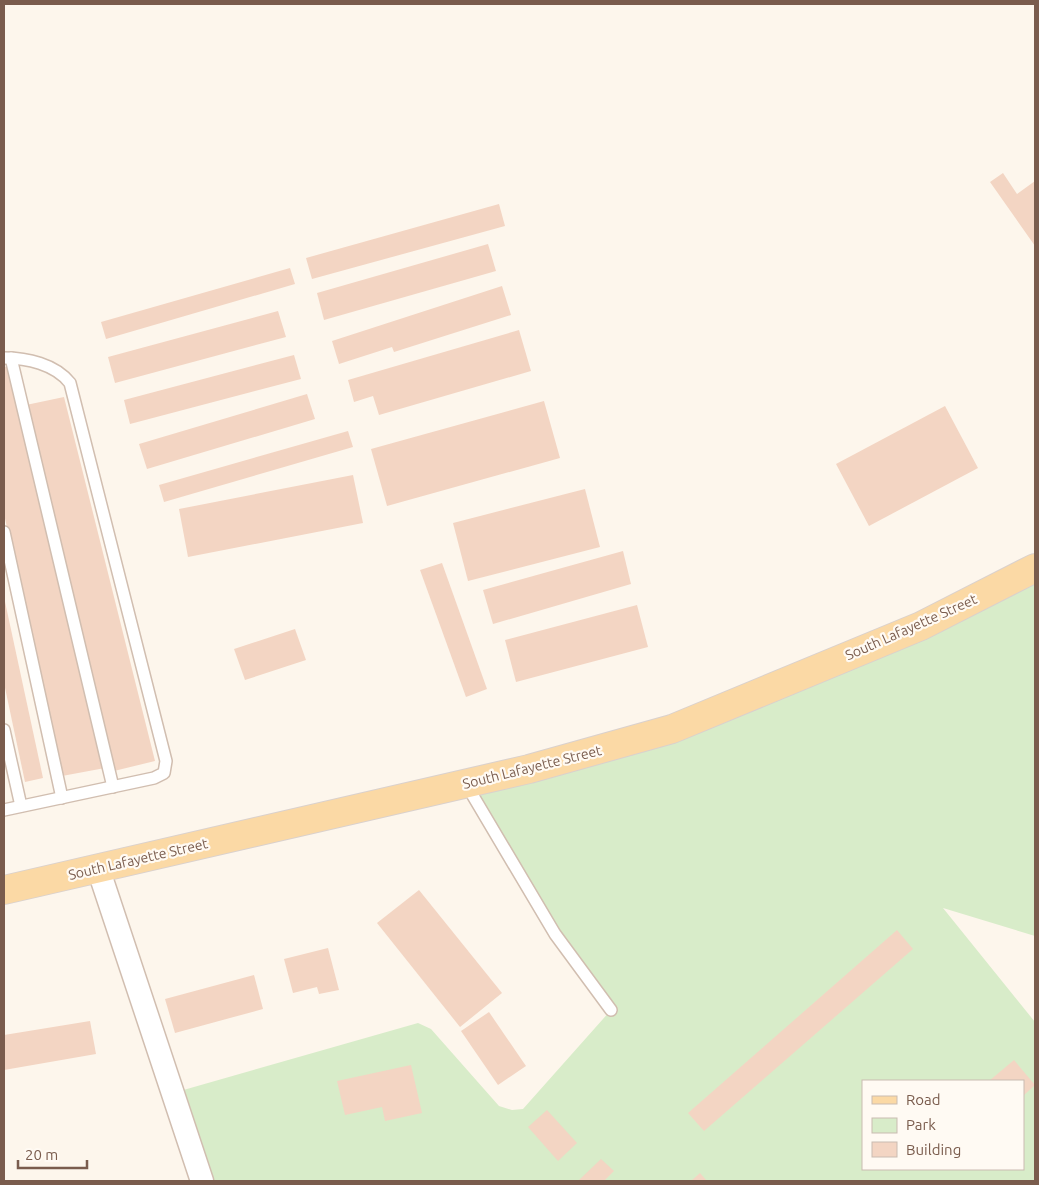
<svg xmlns="http://www.w3.org/2000/svg" width="1039" height="1185" font-family="Ubuntu,sans-serif">
<style>
.green{fill:#d8ecc9;fill-rule:evenodd}
.building{fill:#f3d5c3}
.lines{fill:none;stroke-linecap:round;stroke-linejoin:round}
.lane-casing{stroke:#d1beb0;stroke-width:14}
.street-casing{stroke:#d1beb0;stroke-width:25}
.primary-casing{stroke:#dad1cd;stroke-width:30}
.lane{stroke:#fff;stroke-width:11}
.street{stroke:#fff;stroke-width:22}
.primary{stroke:#fbd9a5;stroke-width:28}
.labels{text-anchor:middle;dominant-baseline:central;stroke-width:4.5;stroke-linejoin:round;paint-order:stroke}
.street-label{font-size:14px;fill:#7a5c4d;stroke:#fffaf3}
</style>
<rect width="100%" height="100%" fill="#fdf6ec"/>
<path class="green" d="M 1035,568 L 1035,936 L 943,908 L 1035,1022 L 1035,1181 L 202,1181 L 173,1093 L 418,1023 L 431,1029 L 499,1106 L 512,1110 L 523,1109 L 611,1010 L 555,934 L 466,784 L 672,729 ZM 863,1081 L 1023,1081 L 1023,1169 L 863,1169 Z"/>
<g class="building">
<polygon points="1003,173 1017,194 1035,181 1035,246 990,182"/>
<polygon points="499,204 505,226 312,279 306,258"/>
<polygon points="488,244 496,271 324,320 317,293"/>
<polygon points="290,268 295,284 106,339 101,322"/>
<polygon points="502,286 511,315 394,352 392,347 339,364 332,341"/>
<polygon points="278,311 286,337 115,383 108,357"/>
<polygon points="519,330 531,371 379,415 373,396 354,402 348,380"/>
<polygon points="294,355 301,379 130,424 124,400"/>
<polygon points="11,366 105,768 62,776 4,514 4,367"/>
<polygon points="307,394 315,419 147,469 139,444"/>
<polygon points="64,397 155,761 114,771 26,405"/>
<polygon points="544,401 560,458 387,506 371,449"/>
<polygon points="945,406 978,468 869,526 836,464"/>
<polygon points="348,431 353,447 164,502 159,485"/>
<polygon points="353,475 363,523 188,557 179,509"/>
<polygon points="585,489 600,547 468,581 453,523"/>
<polygon points="623,551 631,584 493,624 483,590"/>
<polygon points="442,563 487,689 466,697 420,570"/>
<polygon points="4,597 43,778 25,782 4,683"/>
<polygon points="637,605 648,647 516,682 505,640"/>
<polygon points="295,629 306,660 245,680 234,649"/>
<polygon points="419,890 502,993 460,1027 377,923"/>
<polygon points="897,930 913,949 704,1131 688,1113"/>
<polygon points="328,948 339,990 319,994 317,987 293,993 284,959"/>
<polygon points="254,975 263,1009 175,1033 165,999"/>
<polygon points="489,1012 526,1066 498,1085 461,1031"/>
<polygon points="90,1021 96,1054 4,1070 4,1035"/>
<polygon points="1014,1060 1035,1085 1023,1096 1023,1081 989,1081"/>
<polygon points="411,1065 422,1113 385,1121 382,1107 345,1115 337,1081"/>
<polygon points="547,1110 577,1143 558,1161 528,1127"/>
<polygon points="601,1159 614,1171 604,1181 578,1181"/>
<polygon points="700,1173 707,1181 691,1181"/>
</g>
<g class="lines">
<g class="lane-casing">
<g id="lane">
<path d="M 4,358 C 27,358 55,364 70,383 L 166,761 L 164,773 L 154,778 L 4,810"/>
<polyline points="11,358 113,787"/>
<polyline points="4,532 62,798"/>
<polyline points="4,730 21,806"/>
<polyline points="466,784 555,934 611,1010"/>
</g>
</g>
<g class="street-casing">
<polyline id="street" points="98,868 202,1181"/>
</g>
<g class="primary-casing">
<polyline id="primary" points="4,890 529,769 672,729 921,626 1035,568"/>
</g>
<use href="#lane" class="lane"/>
<use href="#street" class="street"/>
<use href="#primary" class="primary"/>
</g>
<g class="labels">
<g class="street-label">
<text transform="translate(911 627) rotate(-24)">South Lafayette Street</text>
<text transform="translate(532 767) rotate(-14)">South Lafayette Street</text>
<text transform="translate(138 859) rotate(-13)">South Lafayette Street</text>
</g>
</g>
<rect width="1039" height="1185" fill="none" stroke="#7a5c4d" stroke-width="10"/>
<rect x="862" y="1080" width="162" height="90" fill="#fffaf3" stroke="#cabbb1"/>
<rect x="872" y="1096" width="25" height="8" fill="#fbd9a5" stroke="#cabbb1"/>
<text x="906" y="1105" font-size="15" fill="#7a5c4d">Road</text>
<rect x="872" y="1118" width="25" height="15" fill="#d8ecc9" stroke="#cabbb1"/>
<text x="906" y="1130" font-size="15" fill="#7a5c4d">Park</text>
<rect x="872" y="1142" width="25" height="15" fill="#f3d5c3" stroke="#cabbb1"/>
<text x="906" y="1155" font-size="15" fill="#7a5c4d">Building</text>
<path d="M18 1160v8h69v-8" fill="none" stroke="#7a5c4d" stroke-width="2.5"/>
<text x="25" y="1160" font-size="15" fill="#7a5c4d" stroke="#fffaf3" stroke-width="4" paint-order="stroke">20 m</text>
</svg>
